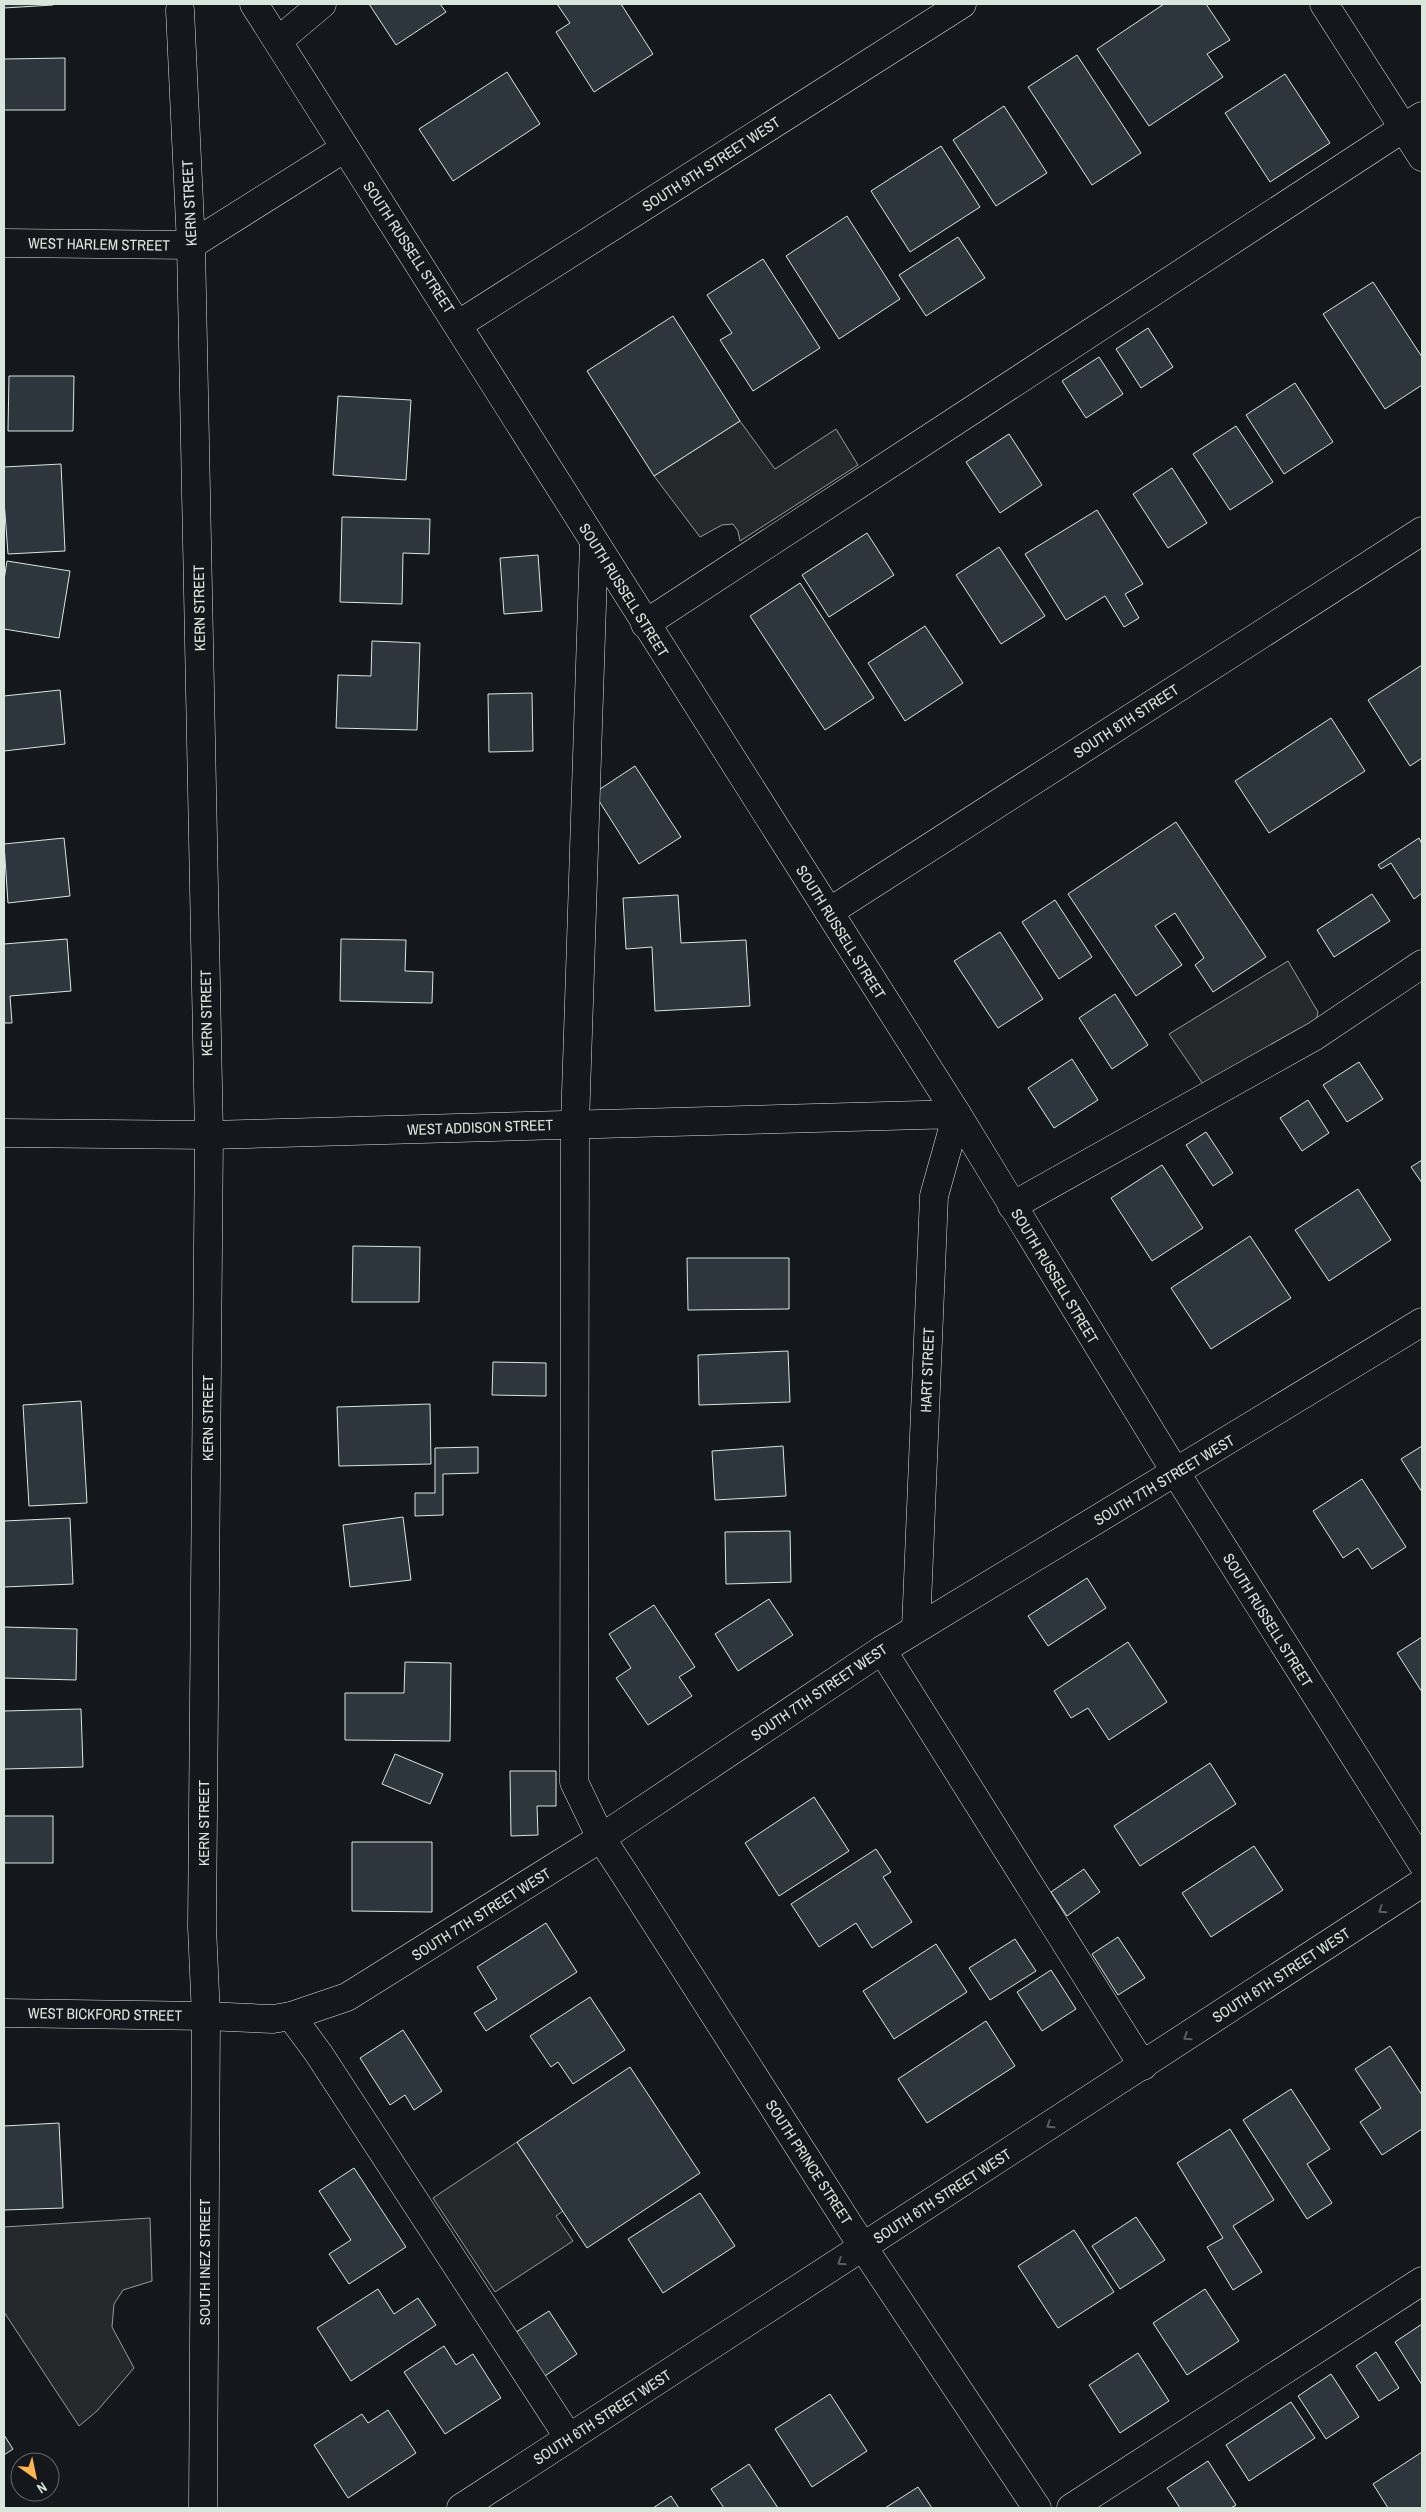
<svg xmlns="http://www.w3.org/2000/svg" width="1426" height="2512" font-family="'Archivo Narrow',sans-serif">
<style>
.parking{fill:#24282b;stroke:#939e99}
.building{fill:#2c363c;stroke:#d8e6dc}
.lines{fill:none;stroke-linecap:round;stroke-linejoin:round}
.minor-casing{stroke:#d8e6dc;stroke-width:29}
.major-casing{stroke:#d8e6dc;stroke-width:29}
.minor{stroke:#14181c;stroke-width:28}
.major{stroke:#14181c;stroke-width:28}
.oneway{stroke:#59605f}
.labels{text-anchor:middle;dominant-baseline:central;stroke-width:4;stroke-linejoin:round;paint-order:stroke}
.street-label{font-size:15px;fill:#d8e6dc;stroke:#14181c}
</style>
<rect width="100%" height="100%" fill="#14181c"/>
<g class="parking">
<polygon points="740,421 775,469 836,429 858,465 740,541 738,531 733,524 722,525 700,537 654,476"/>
<polygon points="1288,961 1318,1012 1316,1021 1205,1087 1169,1034"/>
<polygon points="517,2142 563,2211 556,2216 573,2241 495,2292 433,2198"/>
<polygon points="150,2218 152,2281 123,2290 114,2304 112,2327 134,2368 97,2411 79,2426 4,2312 4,2227"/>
</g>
<g class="building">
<polygon points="4,4 53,4 53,5 4,8"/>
<polygon points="369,4 440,4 446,12 396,45"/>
<polygon points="557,4 621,4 653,54 594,92 556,32 570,23"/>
<polygon points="1164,4 1206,4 1230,40 1207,54 1223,77 1149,126 1097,49"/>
<polygon points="1077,55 1141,153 1092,185 1028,87"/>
<polygon points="65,58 65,110 4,110 4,59"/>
<polygon points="507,72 540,124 453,181 419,129"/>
<polygon points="1285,74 1330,143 1270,182 1225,113"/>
<polygon points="1004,106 1047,173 996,206 953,140"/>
<polygon points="941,146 980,207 910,252 871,191"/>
<polygon points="847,216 900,299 839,339 786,256"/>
<polygon points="958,237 985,278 926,316 899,275"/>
<polygon points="763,259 820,348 753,391 720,340 732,333 707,295"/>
<polygon points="1373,282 1422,357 1422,385 1385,409 1323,314"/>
<polygon points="673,316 740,421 654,476 587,371"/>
<polygon points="1148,328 1173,367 1141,388 1116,349"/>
<polygon points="1099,357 1123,394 1086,418 1062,381"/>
<polygon points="9,376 74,376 73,431 8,431"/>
<polygon points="1295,383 1333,442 1284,474 1246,415"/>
<polygon points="338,396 411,400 406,480 333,475"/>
<polygon points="1236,426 1273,482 1230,510 1193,454"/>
<polygon points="1009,434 1042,485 1000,513 966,462"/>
<polygon points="61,464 65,551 8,554 4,500 4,467"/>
<polygon points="1172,468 1207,523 1168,548 1133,494"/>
<polygon points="1097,510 1143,584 1125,594 1139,618 1124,627 1105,596 1066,620 1025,554"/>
<polygon points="342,517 430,519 429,554 403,553 402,604 340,602"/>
<polygon points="867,533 894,575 829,617 802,575"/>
<polygon points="999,547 1045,616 1001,644 956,575"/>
<polygon points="538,555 542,611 504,614 500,558"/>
<polygon points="7,561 70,571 59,638 4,629 4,580"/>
<polygon points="800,583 874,698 825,730 750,616"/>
<polygon points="925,626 963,683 905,721 868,663"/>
<polygon points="372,641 420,643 417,730 336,728 338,675 371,676"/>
<polygon points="1422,665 1422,758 1410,766 1368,700"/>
<polygon points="60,690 65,744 4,751 4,696"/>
<polygon points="532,693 533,751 489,752 488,694"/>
<polygon points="1331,718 1365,771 1269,833 1235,781"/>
<polygon points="635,766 681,837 639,864 594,793"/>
<polygon points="1176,822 1266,957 1213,992 1195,965 1204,958 1175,913 1155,926 1182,965 1136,996 1068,894"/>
<polygon points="64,838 70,896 8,903 4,844"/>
<polygon points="1419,838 1422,844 1422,893 1414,899 1391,863 1381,869 1378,865"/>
<polygon points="1372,894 1390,921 1334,957 1317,930"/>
<polygon points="678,895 681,943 746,940 750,1006 655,1011 652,947 626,949 623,898"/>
<polygon points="1055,900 1092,957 1059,979 1022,922"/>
<polygon points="1000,932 1043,999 998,1028 954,961"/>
<polygon points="67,939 71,991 10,996 12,1023 4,1023 4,944"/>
<polygon points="341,939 406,940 405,971 433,972 432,1003 340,1001"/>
<polygon points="1115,994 1148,1045 1112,1069 1079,1018"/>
<polygon points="1072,1059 1098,1100 1054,1128 1028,1088"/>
<polygon points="1359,1062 1383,1099 1347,1122 1323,1085"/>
<polygon points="1308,1100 1329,1133 1302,1151 1280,1118"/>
<polygon points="1206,1132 1233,1173 1213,1186 1186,1145"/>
<polygon points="1422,1160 1422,1183 1411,1167"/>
<polygon points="1162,1165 1203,1228 1152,1261 1111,1198"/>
<polygon points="1358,1189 1391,1240 1329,1281 1295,1230"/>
<polygon points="1250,1236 1291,1298 1211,1349 1171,1288"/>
<polygon points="353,1246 420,1247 419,1302 352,1302"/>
<polygon points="687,1258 789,1258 789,1309 688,1310"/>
<polygon points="788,1351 790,1402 699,1405 698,1355"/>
<polygon points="493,1362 546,1363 546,1396 492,1395"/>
<polygon points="81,1401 87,1503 29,1506 23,1405"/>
<polygon points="430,1404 431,1464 339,1466 337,1407"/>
<polygon points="783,1446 786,1496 715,1500 712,1451"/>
<polygon points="1422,1446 1422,1492 1401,1459"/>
<polygon points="478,1447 478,1473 443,1474 443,1515 415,1516 415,1493 435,1493 435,1448"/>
<polygon points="1362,1479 1406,1547 1372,1569 1358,1548 1343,1558 1313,1511"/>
<polygon points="403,1517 411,1580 350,1587 343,1525"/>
<polygon points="70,1518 73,1584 4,1587 4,1521"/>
<polygon points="790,1531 791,1582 726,1584 725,1532"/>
<polygon points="1087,1578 1106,1608 1048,1646 1028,1616"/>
<polygon points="769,1599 793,1635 738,1671 715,1634"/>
<polygon points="654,1605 695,1667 679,1677 692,1696 648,1725 616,1678 631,1668 609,1634"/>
<polygon points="4,1627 77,1629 76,1680 4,1678"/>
<polygon points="1422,1637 1422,1692 1397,1653"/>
<polygon points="1128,1642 1167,1702 1109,1740 1088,1708 1071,1718 1054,1691"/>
<polygon points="405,1662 451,1663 450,1741 345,1740 345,1693 404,1693"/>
<polygon points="81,1709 83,1767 4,1769 4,1711"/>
<polygon points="395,1754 443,1774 430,1804 382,1784"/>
<polygon points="1210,1763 1236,1804 1140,1866 1114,1826"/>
<polygon points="510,1771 556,1771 556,1806 537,1806 538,1835 511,1836"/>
<polygon points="814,1797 849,1851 779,1896 745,1843"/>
<rect x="4" y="1816" width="49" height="47"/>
<polygon points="352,1842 432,1842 432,1912 352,1911"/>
<polygon points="1254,1846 1283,1890 1211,1937 1182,1893"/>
<polygon points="876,1849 891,1872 883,1877 912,1922 872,1948 856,1923 819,1947 791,1904"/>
<polygon points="1084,1869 1100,1892 1067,1916 1051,1892"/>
<polygon points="546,1923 577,1972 486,2031 474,2013 497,1999 477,1967"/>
<polygon points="1118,1937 1145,1978 1118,1995 1092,1954"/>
<polygon points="1015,1939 1036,1971 990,2000 969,1968"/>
<polygon points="936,1944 967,1992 894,2039 863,1991"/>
<polygon points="1051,1970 1076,2009 1042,2031 1017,1992"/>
<polygon points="590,1997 625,2050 573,2084 558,2062 551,2067 530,2036"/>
<polygon points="986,2021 1015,2066 927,2123 898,2079"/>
<polygon points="403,2030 442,2091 414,2110 405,2095 390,2105 360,2058"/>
<polygon points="1390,2046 1422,2095 1422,2129 1382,2155 1360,2122 1381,2108 1355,2069"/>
<polygon points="630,2067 700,2173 587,2248 517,2142"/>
<polygon points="1291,2089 1330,2149 1307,2164 1332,2203 1307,2219 1243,2120"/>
<polygon points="59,2123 63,2208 4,2210 4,2126"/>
<polygon points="1230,2129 1274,2200 1233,2226 1262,2272 1233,2290 1207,2247 1223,2238 1177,2163"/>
<polygon points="354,2168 406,2247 349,2284 329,2254 351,2240 319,2191"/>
<polygon points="700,2193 735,2246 663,2293 628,2239"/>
<polygon points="1136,2217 1165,2260 1120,2289 1092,2246"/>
<polygon points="1074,2230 1114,2292 1058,2328 1018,2266"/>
<polygon points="378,2289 394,2314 418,2298 436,2325 351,2381 317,2328"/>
<polygon points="1205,2289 1239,2341 1187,2375 1153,2323"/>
<polygon points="549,2311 577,2354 542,2378 513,2334"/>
<polygon points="1422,2324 1422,2385 1395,2342"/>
<polygon points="444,2346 456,2365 473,2354 501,2398 445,2434 404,2372"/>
<polygon points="1376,2352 1399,2388 1379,2401 1356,2366"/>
<polygon points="1138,2353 1169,2401 1120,2433 1089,2385"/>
<polygon points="1331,2374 1359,2417 1326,2439 1298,2396"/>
<polygon points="830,2394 867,2451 812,2487 775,2429"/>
<polygon points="1291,2402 1315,2438 1249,2481 1226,2445"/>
<polygon points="388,2410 416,2453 348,2498 314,2445 362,2414 368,2423"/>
<polygon points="4,2435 13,2449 4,2455"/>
<polygon points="1422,2452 1422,2508 1388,2508 1373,2484"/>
<polygon points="1208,2461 1236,2505 1231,2508 1180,2508 1167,2488"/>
<polygon points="749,2464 778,2508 724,2508 711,2489"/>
<polygon points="918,2487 932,2508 885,2508"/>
<polygon points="671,2496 679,2508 653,2508"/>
</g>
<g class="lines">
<g class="minor-casing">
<g id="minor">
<polyline points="1324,4 1422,157"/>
<polyline points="180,10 191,245 209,1135 202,1927 206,2016 203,2508"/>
<polyline points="278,41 322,4"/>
<polyline points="4,243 191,245 345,148"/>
<polyline points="459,324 962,4"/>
<polyline points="594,543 575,1124 574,1782 601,1838 624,1873 863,2247 1037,2508"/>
<polyline points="645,624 1422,116"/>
<polyline points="829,912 1422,531"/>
<polyline points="4,1133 209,1135 957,1114 934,1196 916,1628"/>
<polyline points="1012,1206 1315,1036 1422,964"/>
<polyline points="882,1650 1143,2066"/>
<polyline points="4,2013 206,2016 273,2019 291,2016 347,1997 601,1838 882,1650 1422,1322"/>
<polyline points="291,2016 319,2054 569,2438"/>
<polyline points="461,2508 1422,1883"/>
<polyline points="1071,2508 1422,2281"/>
</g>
</g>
<g class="major-casing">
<polyline id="major" points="254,4 957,1114 1176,1473 1422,1863"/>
</g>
<use href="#minor" class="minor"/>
<use href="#major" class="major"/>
</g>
<defs><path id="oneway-chevron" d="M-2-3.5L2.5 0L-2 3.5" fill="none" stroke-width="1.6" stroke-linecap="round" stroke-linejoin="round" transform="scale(1.25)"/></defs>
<g class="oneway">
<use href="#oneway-chevron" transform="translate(1382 1910) rotate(146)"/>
<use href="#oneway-chevron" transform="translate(1187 2037) rotate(147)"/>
<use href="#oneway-chevron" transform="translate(1050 2125) rotate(147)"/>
<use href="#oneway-chevron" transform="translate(841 2262) rotate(147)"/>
</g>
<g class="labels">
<g class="street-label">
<text transform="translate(711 164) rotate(-33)">SOUTH 9TH STREET WEST</text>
<text transform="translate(189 203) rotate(-93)">KERN STREET</text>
<text transform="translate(99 244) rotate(1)">WEST HARLEM STREET</text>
<text transform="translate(409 247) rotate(57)">SOUTH RUSSELL STREET</text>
<text transform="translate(624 590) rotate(58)">SOUTH RUSSELL STREET</text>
<text transform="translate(199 608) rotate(-91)">KERN STREET</text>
<text transform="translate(1126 721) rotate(-33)">SOUTH 8TH STREET</text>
<text transform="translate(841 932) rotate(58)">SOUTH RUSSELL STREET</text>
<text transform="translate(206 1013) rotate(-91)">KERN STREET</text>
<text transform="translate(480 1127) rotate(-2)">WEST ADDISON STREET</text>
<text transform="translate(1055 1276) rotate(59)">SOUTH RUSSELL STREET</text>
<text transform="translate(927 1370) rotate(-88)">HART STREET</text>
<text transform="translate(207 1418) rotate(-90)">KERN STREET</text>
<text transform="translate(1164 1480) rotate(-31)">SOUTH 7TH STREET WEST</text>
<text transform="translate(1268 1620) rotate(58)">SOUTH RUSSELL STREET</text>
<text transform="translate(819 1692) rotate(-34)">SOUTH 7TH STREET WEST</text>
<text transform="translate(203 1823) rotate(-90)">KERN STREET</text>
<text transform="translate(481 1914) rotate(-32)">SOUTH 7TH STREET WEST</text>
<text transform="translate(1281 1975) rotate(-33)">SOUTH 6TH STREET WEST</text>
<text transform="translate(105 2014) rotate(1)">WEST BICKFORD STREET</text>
<text transform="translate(809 2162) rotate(57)">SOUTH PRINCE STREET</text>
<text transform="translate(942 2196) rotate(-33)">SOUTH 6TH STREET WEST</text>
<text transform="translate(204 2262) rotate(-90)">SOUTH INEZ STREET</text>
<text transform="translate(602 2417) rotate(-33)">SOUTH 6TH STREET WEST</text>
</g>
</g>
<rect width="1426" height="2512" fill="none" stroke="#d8e6dc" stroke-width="10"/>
<g transform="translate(35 2477) rotate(147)"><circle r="24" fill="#14181c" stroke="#626a69"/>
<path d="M0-4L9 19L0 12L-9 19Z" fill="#ffb74d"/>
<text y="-8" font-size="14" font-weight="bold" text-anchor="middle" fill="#d8e6dc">N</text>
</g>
</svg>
